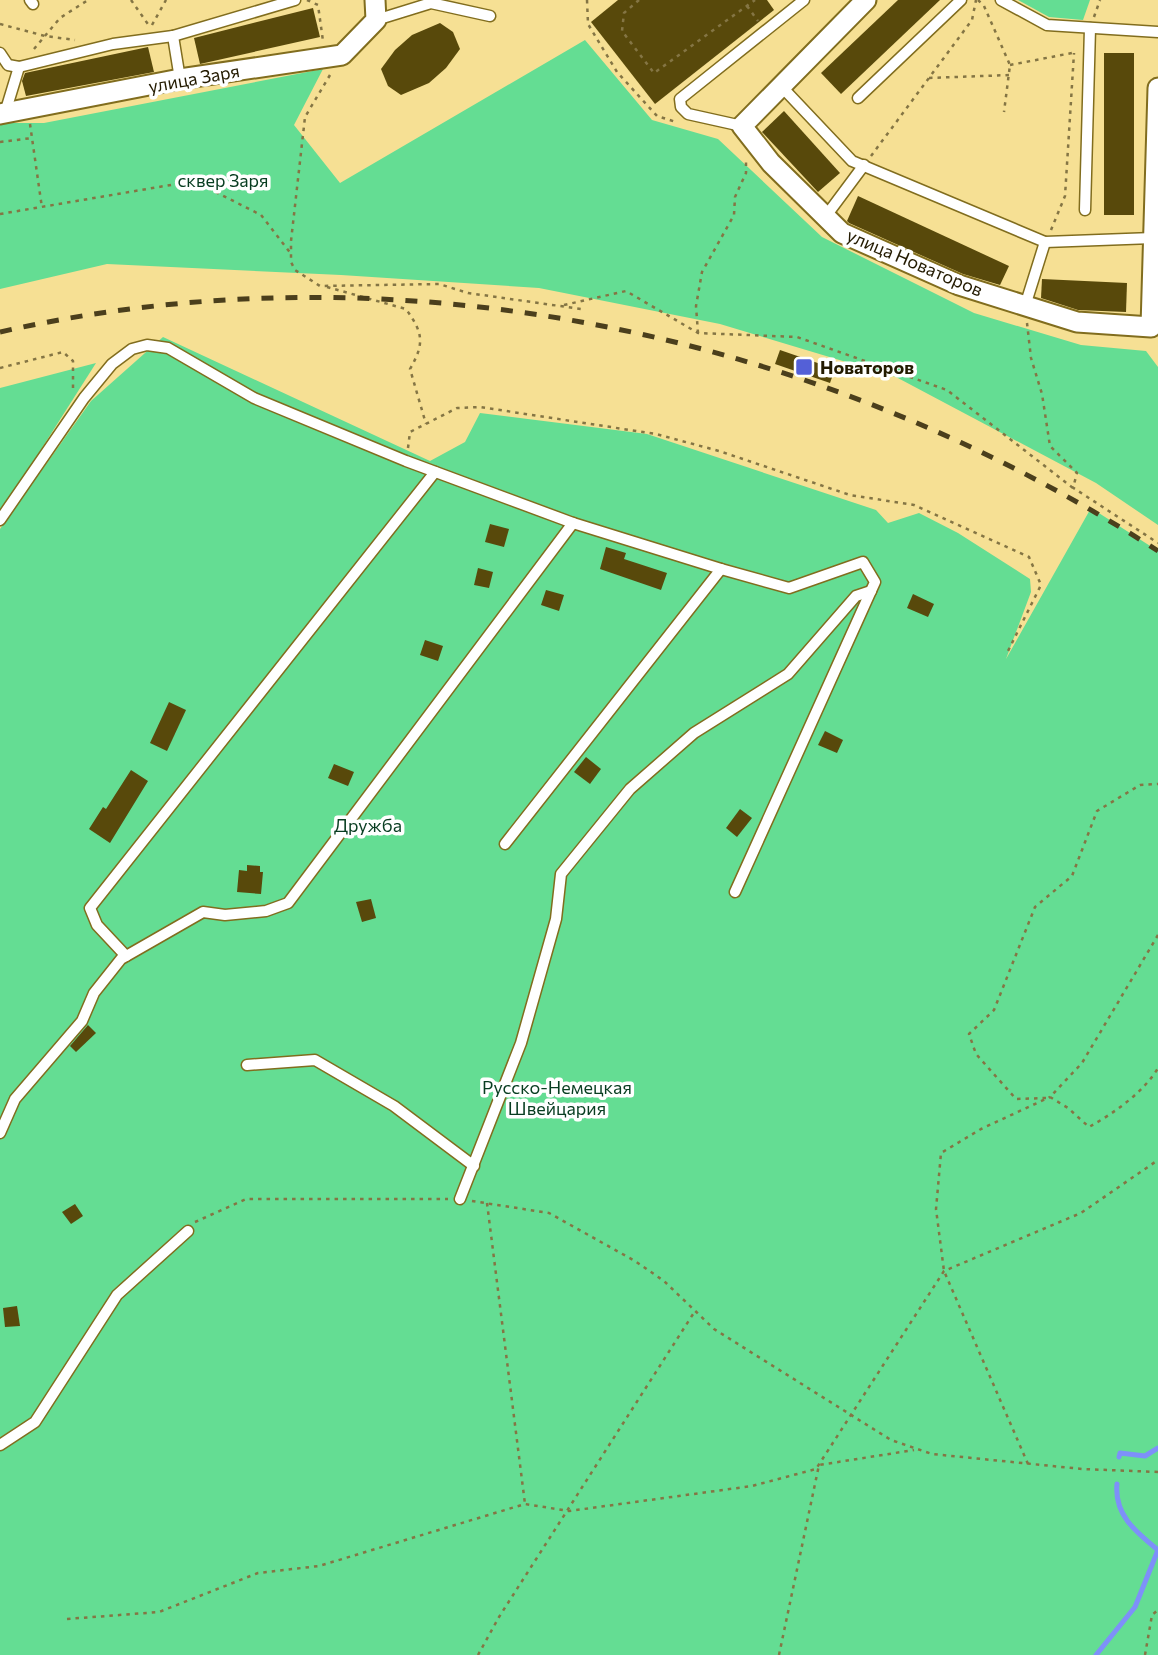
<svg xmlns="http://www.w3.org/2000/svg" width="1158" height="1655" font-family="Commissioner,sans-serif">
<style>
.green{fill:#64dd93}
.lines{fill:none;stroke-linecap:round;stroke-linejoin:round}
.stream{stroke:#7e90f9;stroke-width:5}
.building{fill:#58490b}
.lane-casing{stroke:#816d1e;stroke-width:13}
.street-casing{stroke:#816d1e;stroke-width:23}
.path{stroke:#847544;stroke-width:2.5;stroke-dasharray:3.5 5;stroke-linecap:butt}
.lane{stroke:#fff;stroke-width:10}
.street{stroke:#fff;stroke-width:19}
.rail{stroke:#4b3f1c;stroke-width:5;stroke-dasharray:12 12;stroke-linecap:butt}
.poi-dot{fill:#5460d7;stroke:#fff;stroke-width:2.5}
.labels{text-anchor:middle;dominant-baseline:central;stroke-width:7;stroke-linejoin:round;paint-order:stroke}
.street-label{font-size:18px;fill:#231a00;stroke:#fff}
.park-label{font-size:18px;fill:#083d21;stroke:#fff}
.poi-label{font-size:18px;font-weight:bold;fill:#231a00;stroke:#fff;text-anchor:start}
</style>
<rect width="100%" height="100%" fill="#f6e094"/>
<g class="green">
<polygon points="1018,0 1090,0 1083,20 1049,17"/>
<polygon points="585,40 652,120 718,139 822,237 974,313 1081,345 1146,351 1158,367 1158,525 1096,483 896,377 720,324 539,288 341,275 107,264 0,289 0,123 44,123 323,69 294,125 340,183"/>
<polygon points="163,337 430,461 465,442 480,413 647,434 876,510 888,523 919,513 958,533 1030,579 1031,592 1006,659 1091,508 1158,551 1158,1655 0,1655 0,529 91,401"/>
<polygon points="96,363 0,514 0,388"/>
</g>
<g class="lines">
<g class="stream">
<polyline points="1119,1457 1120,1453 1145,1456 1158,1448"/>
<path d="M 1117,1484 C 1114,1515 1136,1532 1158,1550"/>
<polyline points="1096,1655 1135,1607 1158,1550"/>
</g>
</g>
<g class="building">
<polygon points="618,0 767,0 774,10 655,104 591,22"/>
<polygon points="898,0 940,0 841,94 821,73"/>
<polygon points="313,8 320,37 200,64 194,38"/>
<polygon points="440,23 453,32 460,49 446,68 429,83 401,95 388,86 381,69 395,50 412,35"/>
<polygon points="148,47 154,72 26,96 22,81 25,73"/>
<rect x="1104" y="53" width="30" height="162"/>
<polygon points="784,111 840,173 818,192 762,132"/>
<polygon points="858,196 1009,266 1000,285 963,274 849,223 847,221"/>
<polygon points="1042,279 1127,283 1126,312 1078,310 1041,298"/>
<polygon points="780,350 835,369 830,383 775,364"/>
<polygon points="490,524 509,529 504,547 485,542"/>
<polygon points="606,547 626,553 624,559 667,573 661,590 600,569"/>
<polygon points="478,568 493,572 489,588 474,585"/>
<polygon points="546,590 564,595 559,611 541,605"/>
<polygon points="913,594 934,604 928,617 907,608"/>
<polygon points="425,640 443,646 438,661 420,655"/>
<polygon points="169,702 186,710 167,751 150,743"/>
<polygon points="825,731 843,740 837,753 818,745"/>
<polygon points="586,757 601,769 590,784 574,772"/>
<polygon points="334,764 354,772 348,786 328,778"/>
<polygon points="131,770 148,781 110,843 89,829 103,807 106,809"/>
<polygon points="740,809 752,818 737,837 726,828"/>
<polygon points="247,865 260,866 260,872 263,872 261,894 237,892 239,870 247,871"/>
<polygon points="371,899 376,918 362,922 356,902"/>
<polygon points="88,1025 96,1033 76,1052 70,1046"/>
<polygon points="75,1204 83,1216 71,1224 62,1212"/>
<polygon points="17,1306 20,1326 5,1327 3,1308"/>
</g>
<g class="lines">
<g class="lane-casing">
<g id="lane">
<polyline points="30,0 33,4"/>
<polyline points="1001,0 1047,25 1158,32"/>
<polyline points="376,20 431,3 490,16"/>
<polyline points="173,36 180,79"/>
<polyline points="0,53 8,65 19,67 5,113"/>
<polyline points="19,67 113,44 173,36 295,0"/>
<polyline points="781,86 852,161 1045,242 1153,238"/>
<polyline points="858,98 961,0"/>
<polyline points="742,126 688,114 681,107 680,99 804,0"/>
<polyline points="1085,210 1090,28"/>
<polyline points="826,216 864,165"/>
<polyline points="1025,306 1045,242"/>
<polyline points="0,520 84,398 112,364 132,349 147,345 168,348 254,398 406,461 573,523 721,569 789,588 863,562 875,582 735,892"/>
<polyline points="505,844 721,569"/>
<polyline points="126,956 97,925 90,908 435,472"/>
<polyline points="247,1065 315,1060 394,1106 474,1166"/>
<polyline points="0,1133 15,1099 82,1021 94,993 121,959 203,912 225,915 266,911 288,903 573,523"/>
<polyline points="460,1199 521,1043 556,919 561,874 630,789 694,733 788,674 856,596 871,591"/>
<polyline points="0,1445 35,1422 117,1295 188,1231"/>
</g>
</g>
<g class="street-casing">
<g id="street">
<polyline points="866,0 742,126 771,163 842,233 959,285 1077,322 1151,327 1158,88"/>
<polyline points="0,114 180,79 342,55 376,20 375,0"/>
</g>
</g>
<g class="path">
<polyline points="131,0 150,27"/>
<polyline points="307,0 318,5 323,41"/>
<polyline points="587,0 588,24 617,72 657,116 676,122"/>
<polyline points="639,0 624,13 622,31 654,73 755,0"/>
<polyline points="978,0 984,6 1010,65 1004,112"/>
<polyline points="747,6 758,21"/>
<polyline points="1094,17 1100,0"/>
<polyline points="0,24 45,36 75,40"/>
<polyline points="152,25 166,0"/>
<polyline points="34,49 60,18 88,0"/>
<polyline points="1010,65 1072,53"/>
<polyline points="330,75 305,117 291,241 291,262 295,270 320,286 439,284 468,293 581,309"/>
<polyline points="929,78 1009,75"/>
<polyline points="30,124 42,208"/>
<polyline points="0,142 32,138"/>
<polyline points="871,156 972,20 976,0"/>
<polyline points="0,214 194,181 261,215 292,255"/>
<polyline points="1051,230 1065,196 1074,53"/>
<path d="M 327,287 L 406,309 C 423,333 425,343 410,369 L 426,424"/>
<polyline points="564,305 626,291 698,333 797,337 947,390 1073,488"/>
<polyline points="1027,323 1031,358 1042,394 1050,446 1077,473 1073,488"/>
<polyline points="698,333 696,306 702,272 734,215 735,197 746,173 746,160"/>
<polyline points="0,368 63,352 73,361 73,392"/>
<polyline points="408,448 410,432 457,408 480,407 656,434 719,451 850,495 914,505 1029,557 1041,585 1008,651"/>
<polyline points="1072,487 1158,543"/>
<path d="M 1158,935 L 1082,1063 L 1050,1097 L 1068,1108 L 1089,1127 C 1114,1113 1143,1093 1158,1068"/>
<polyline points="1046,1098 1016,1099 976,1054 969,1034 994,1010 1035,907 1072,876 1097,811 1140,785 1158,784"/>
<polyline points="472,1201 549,1213 635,1261 664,1281 714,1329 891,1440 932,1454 1082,1469 1158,1472"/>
<polyline points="487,1203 525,1504"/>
<polyline points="195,1222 246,1199 448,1199"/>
<polyline points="1028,1464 944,1271 936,1209 941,1153 981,1129 1050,1097"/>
<polyline points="67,1619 159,1612 258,1573 319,1566 525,1504 569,1511 752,1486 816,1469 944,1271 1081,1213 1158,1160"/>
<polyline points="478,1655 499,1617 695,1311"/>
<polyline points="779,1655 819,1465 914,1450"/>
<polyline points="1145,1655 1152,1615 1158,1610"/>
</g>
<use href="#lane" class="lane"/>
<use href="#street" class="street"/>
<path class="rail" d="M 0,332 C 396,242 819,332 1158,551"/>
</g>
<rect class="poi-dot" x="795" y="358" width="18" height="18" rx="3.5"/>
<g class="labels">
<g class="street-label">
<text transform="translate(194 78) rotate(-10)">улица Заря</text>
<text transform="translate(915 262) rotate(23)">улица Новаторов</text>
</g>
<g class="park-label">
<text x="223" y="180">сквер Заря</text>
<text x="368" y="825">Дружба</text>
<text x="557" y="1087">Русско-Немецкая<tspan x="557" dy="21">Швейцария</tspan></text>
</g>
<g class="poi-label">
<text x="820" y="367">Новаторов</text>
</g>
</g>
</svg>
